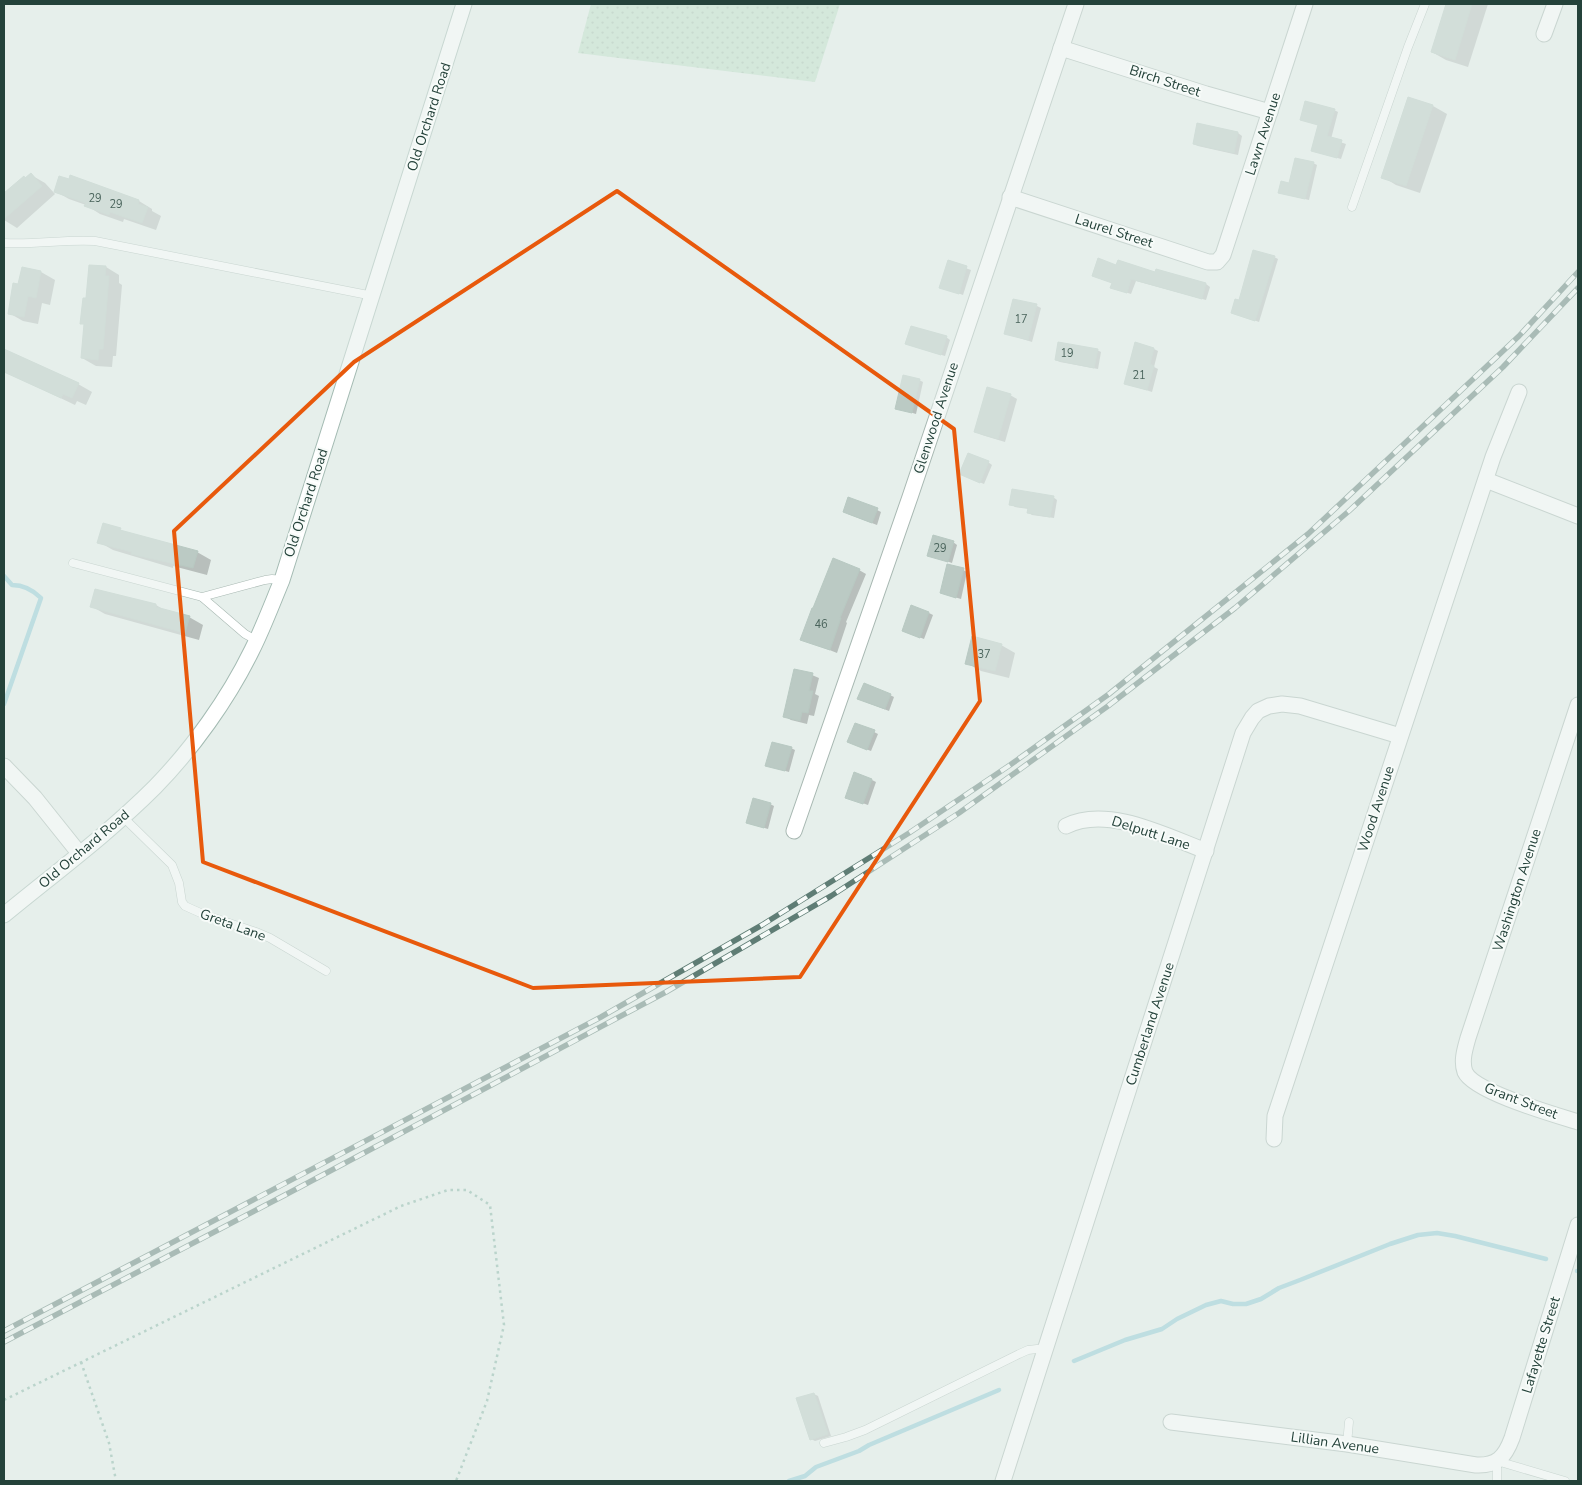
<svg xmlns="http://www.w3.org/2000/svg" width="1582" height="1485" font-family="'Nunito Sans',sans-serif">
<style>
.grass{fill:url(#grass-dots)}
.shadow{fill:#0003}
.lines{fill:none;stroke-linecap:round;stroke-linejoin:round}
.stream{stroke:#8ec9d4;stroke-width:4.5}
.building{fill:#bbcac4;stroke:#b8c9c2}
.lane-casing{stroke:#a8b8b2;stroke-width:9}
.street-casing{stroke:#a8b8b2;stroke-width:17}
.secondary-casing{stroke:#a4bbb3;stroke-width:17}
.path{stroke:#86b3a5;stroke-width:2.5;stroke-dasharray:2.5 4;stroke-linecap:butt}
.lane{stroke:#fff;stroke-width:8}
.street{stroke:#fff;stroke-width:15}
.secondary{stroke:#fff;stroke-width:15}
.rail-casing{stroke:#5f7d75;stroke-width:5.5}
.rail{stroke:#f7fbf9;stroke-width:4;stroke-dasharray:11;stroke-linecap:butt}
.marked{fill:none;stroke:#e8590c;stroke-width:4;stroke-linejoin:round}
.labels{text-anchor:middle;dominant-baseline:central;stroke-width:4;stroke-linejoin:round;paint-order:stroke}
.number-label{font-size:11px;fill:#4a645c}
.street-label{font-size:14px;fill:#24423a;stroke:#f7fbf9}
</style>
<defs>
<pattern id="grass-dots" width="8" height="8" patternUnits="userSpaceOnUse" patternTransform="scale(1.25)"><rect width="8" height="8" fill="#bfe0c8"/><path d="M2 2h.1M6 6h.1" fill="none" stroke="#a4c1ad" stroke-width="1.8" stroke-linecap="round"/></pattern>
</defs>
<rect width="100%" height="100%" fill="#e6efeb"/>
<polygon class="grass" points="591,4 840,4 815,82 578,53"/>
<g class="shadow">
<polygon points="1447,4 1488,4 1468,67 1446,60 1432,52"/>
<polygon points="1409,99 1433,106 1447,114 1420,193 1396,185 1383,177"/>
<polygon points="1334,110 1338,112 1331,139 1346,144 1341,159 1317,152"/>
<polygon points="1198,125 1238,133 1242,136 1238,155 1198,146 1194,144"/>
<polygon points="1313,163 1317,165 1309,200 1284,194"/>
<polygon points="31,175 45,183 55,194 17,228 4,220 4,195 24,178 26,179"/>
<polygon points="71,177 139,201 152,209 152,211 161,216 156,230 124,219 123,222 100,214 86,205 69,199 55,191 69,180"/>
<polygon points="1274,257 1278,259 1259,322 1232,312"/>
<polygon points="948,262 971,270 963,295 941,287"/>
<polygon points="1117,266 1156,274 1157,271 1206,284 1210,287 1206,300 1136,281 1131,294 1116,289"/>
<polygon points="106,267 119,275 119,283 122,285 116,356 113,356 112,367 96,366 82,358 85,325 82,323 87,300"/>
<polygon points="23,269 41,272 55,280 50,305 42,303 38,324 23,321 9,313 19,286"/>
<polygon points="1037,306 1041,308 1032,342 1005,333"/>
<polygon points="946,337 950,340 945,356 906,344"/>
<polygon points="1154,349 1158,351 1154,367 1158,369 1152,392 1125,383"/>
<polygon points="4,350 78,384 92,392 86,405 77,401 75,405 4,371"/>
<polygon points="1097,350 1101,352 1098,369 1060,362 1056,360"/>
<polygon points="919,380 923,382 916,414 896,408"/>
<polygon points="1010,395 1017,399 1005,442 982,435 976,432"/>
<polygon points="988,462 992,465 984,484 965,476"/>
<polygon points="1053,497 1057,500 1054,518 1032,515 1028,512 1029,509 1015,507 1011,504"/>
<polygon points="877,510 881,512 877,525 848,514"/>
<polygon points="103,525 120,530 127,534 197,552 211,560 207,575 173,566 173,568 113,550 99,542"/>
<polygon points="953,542 957,545 952,563 929,555"/>
<polygon points="859,570 866,574 846,622 847,623 837,653 802,639"/>
<polygon points="963,570 967,572 961,599 941,593"/>
<polygon points="156,605 166,611 189,617 203,625 199,640 105,614 91,606"/>
<polygon points="929,613 933,615 924,639 903,631"/>
<polygon points="1001,645 1015,653 1009,678 981,671 967,663"/>
<polygon points="812,675 819,678 815,694 819,696 814,716 809,715 807,724 791,720 784,716"/>
<polygon points="890,695 894,697 889,711 863,701"/>
<polygon points="874,732 878,734 871,751 853,744"/>
<polygon points="791,748 795,750 789,772 771,767"/>
<polygon points="872,780 876,782 868,805 851,799"/>
<polygon points="770,804 774,806 768,829 751,824"/>
<polygon points="814,1394 818,1396 831,1436 815,1441 811,1439"/>
</g>
<g class="lines">
<g class="stream">
<path d="M 4,576 L 12,585 C 23,585 33,590 41,598 L 4,704"/>
<polyline points="1577,1271 1578,1271"/>
<polyline points="1074,1361 1125,1340 1162,1329 1177,1319 1206,1305 1221,1301 1233,1304 1246,1304 1261,1299 1279,1288 1300,1280 1390,1244 1418,1235 1437,1233 1455,1236 1546,1259"/>
<polyline points="789,1481 805,1476 816,1467 859,1451 869,1445 999,1390"/>
</g>
</g>
<g class="building">
<polygon points="1446,4 1472,4 1455,60 1431,52"/>
<polygon points="1408,97 1433,105 1406,186 1381,178"/>
<polygon points="1305,101 1335,109 1327,136 1342,140 1337,158 1311,151 1318,125 1300,120"/>
<polygon points="1197,123 1238,132 1234,153 1193,144"/>
<polygon points="1295,158 1314,162 1305,199 1278,193 1281,181 1289,183"/>
<polygon points="31,173 42,186 4,219 4,193 24,176 25,178"/>
<polygon points="70,175 139,200 138,204 148,207 142,223 110,212 109,215 84,206 86,203 54,192 59,176 69,179"/>
<polygon points="1253,250 1275,256 1264,293 1255,321 1231,313 1235,299 1239,300"/>
<polygon points="1098,258 1116,265 1118,260 1155,272 1156,269 1206,283 1202,299 1131,279 1127,293 1110,288 1112,283 1092,276"/>
<polygon points="948,260 967,266 959,294 939,288"/>
<polygon points="89,265 106,266 105,276 109,276 103,349 99,349 98,360 81,358 84,324 80,324 83,298 86,298"/>
<polygon points="22,267 41,271 36,298 28,296 24,317 8,314 13,283 18,284"/>
<polygon points="1013,299 1037,304 1028,340 1004,334"/>
<polygon points="911,326 947,336 941,355 905,344"/>
<polygon points="1058,342 1098,349 1094,368 1055,360"/>
<polygon points="1135,342 1154,348 1150,364 1154,366 1147,390 1124,384"/>
<polygon points="4,349 79,383 72,398 63,394 61,398 4,372"/>
<polygon points="903,375 920,379 912,413 895,409"/>
<polygon points="987,387 1011,394 998,439 974,432"/>
<polygon points="968,453 989,461 980,483 959,474"/>
<polygon points="1012,489 1054,496 1050,517 1027,513 1028,508 1009,505"/>
<polygon points="848,497 878,508 872,523 843,512"/>
<polygon points="103,523 121,528 120,530 198,551 193,568 131,554 132,552 97,543"/>
<polygon points="933,535 954,541 948,562 927,556"/>
<polygon points="833,558 860,569 840,618 841,618 830,650 800,640 812,608 813,608"/>
<polygon points="947,564 964,568 956,598 940,593"/>
<polygon points="95,589 156,604 156,607 190,616 185,633 90,607"/>
<polygon points="911,605 929,612 920,638 902,631"/>
<polygon points="972,636 1002,644 995,671 965,664"/>
<polygon points="794,669 813,673 809,691 813,691 808,713 802,712 800,721 783,717"/>
<polygon points="864,683 891,694 885,709 857,699"/>
<polygon points="855,723 875,730 867,750 847,742"/>
<polygon points="772,742 792,747 785,771 765,766"/>
<polygon points="854,772 872,779 863,804 845,798"/>
<polygon points="753,798 771,803 764,828 746,823"/>
<polygon points="814,1393 828,1434 810,1440 796,1398"/>
</g>
<g class="lines">
<g class="lane-casing">
<g id="lane">
<polyline points="1352,207 1408,47 1425,4"/>
<path d="M 4,243 C 34,245 65,239 95,241 L 373,296"/>
<polyline points="73,563 202,597 265,580 272,579 282,580"/>
<polyline points="202,597 245,634 256,640"/>
<polyline points="123,817 172,865 179,883 182,902 185,906 205,915 256,932 270,938 326,971"/>
<polyline points="824,1443 846,1437 865,1430 1019,1354 1028,1350 1046,1348"/>
<polyline points="1347,1444 1349,1422"/>
<polyline points="1497,1481 1497,1461 1565,1481"/>
</g>
</g>
<g class="street-casing">
<g id="street">
<polyline points="1544,34 1555,4"/>
<polyline points="1061,48 1206,94 1270,112"/>
<polyline points="1010,197 1208,262 1217,262 1223,255 1305,4"/>
<polyline points="1486,480 1578,516"/>
<path d="M 1578,705 L 1468,1038 C 1465,1049 1461,1061 1465,1072 C 1474,1092 1556,1115 1578,1122"/>
<polyline points="4,766 35,798 79,853"/>
<path d="M 1066,826 C 1107,805 1166,836 1206,851"/>
<polyline points="794,831 910,497 1076,4"/>
<polyline points="1274,1139 1275,1116 1493,457 1519,392"/>
<path d="M 1171,1422 L 1347,1444 L 1476,1465 C 1497,1466 1505,1457 1512,1438 L 1578,1225"/>
<polyline points="1003,1481 1243,733 1252,718 1258,711 1269,706 1282,704 1300,706 1400,736"/>
</g>
</g>
<g class="secondary-casing">
<path id="secondary" d="M 4,915 C 55,873 108,834 155,787 C 193,748 228,699 252,650 C 263,628 272,604 282,580 L 464,4"/>
</g>
<g class="path">
<polyline points="81,1362 109,1443 116,1481"/>
<polyline points="4,1400 401,1206 448,1190 467,1190 490,1205 504,1325 487,1401 456,1481"/>
</g>
<use href="#lane" class="lane"/>
<use href="#street" class="street"/>
<use href="#secondary" class="secondary"/>
<g class="rail-casing">
<g id="rail">
<polyline points="4,1331 601,1017 762,925 909,833 1010,765 1109,694 1308,534 1519,336 1578,272"/>
<polyline points="4,1342 285,1195 666,992 831,896 959,813 1108,706 1235,608 1349,511 1503,367 1578,288"/>
</g>
</g>
<use href="#rail" class="rail"/>
</g>
<path d="M0 0H1582V1485H0ZM 617,191 L 954,429 L 980,701 L 800,977 L 533,988 L 203,862 L 174,531 L 354,362 Z" fill="#e6efeb" fill-opacity=".55" fill-rule="evenodd"/>
<path class="marked" d="M 617,191 L 954,429 L 980,701 L 800,977 L 533,988 L 203,862 L 174,531 L 354,362 Z"/>
<g class="labels">
<g class="number-label">
<text x="95" y="198">29</text>
<text x="116" y="204">29</text>
<text x="1021" y="319">17</text>
<text x="1067" y="353">19</text>
<text x="1139" y="375">21</text>
<text x="940" y="548">29</text>
<text x="821" y="624">46</text>
<text x="984" y="654">37</text>
</g>
<g class="street-label">
<text transform="translate(1165 81) rotate(18)">Birch Street</text>
<text transform="translate(429 117) rotate(-72)">Old Orchard Road</text>
<text transform="translate(1263 134) rotate(-72)">Lawn Avenue</text>
<text transform="translate(1114 231) rotate(18)">Laurel Street</text>
<text transform="translate(936 418) rotate(-72)">Glenwood Avenue</text>
<text transform="translate(306 503) rotate(-72)">Old Orchard Road</text>
<text transform="translate(1376 809) rotate(-72)">Wood Avenue</text>
<text transform="translate(1151 833) rotate(18)">Delputt Lane</text>
<text transform="translate(84 849) rotate(-40)">Old Orchard Road</text>
<text transform="translate(1517 890) rotate(-72)">Washington Avenue</text>
<text transform="translate(233 925) rotate(20)">Greta Lane</text>
<text transform="translate(1150 1024) rotate(-72)">Cumberland Avenue</text>
<text transform="translate(1521 1101) rotate(21)">Grant Street</text>
<text transform="translate(1541 1345) rotate(-73)">Lafayette Street</text>
<text transform="translate(1335 1443) rotate(8)">Lillian Avenue</text>
</g>
</g>
<rect width="1582" height="1485" fill="none" stroke="#24423a" stroke-width="10"/>
</svg>
